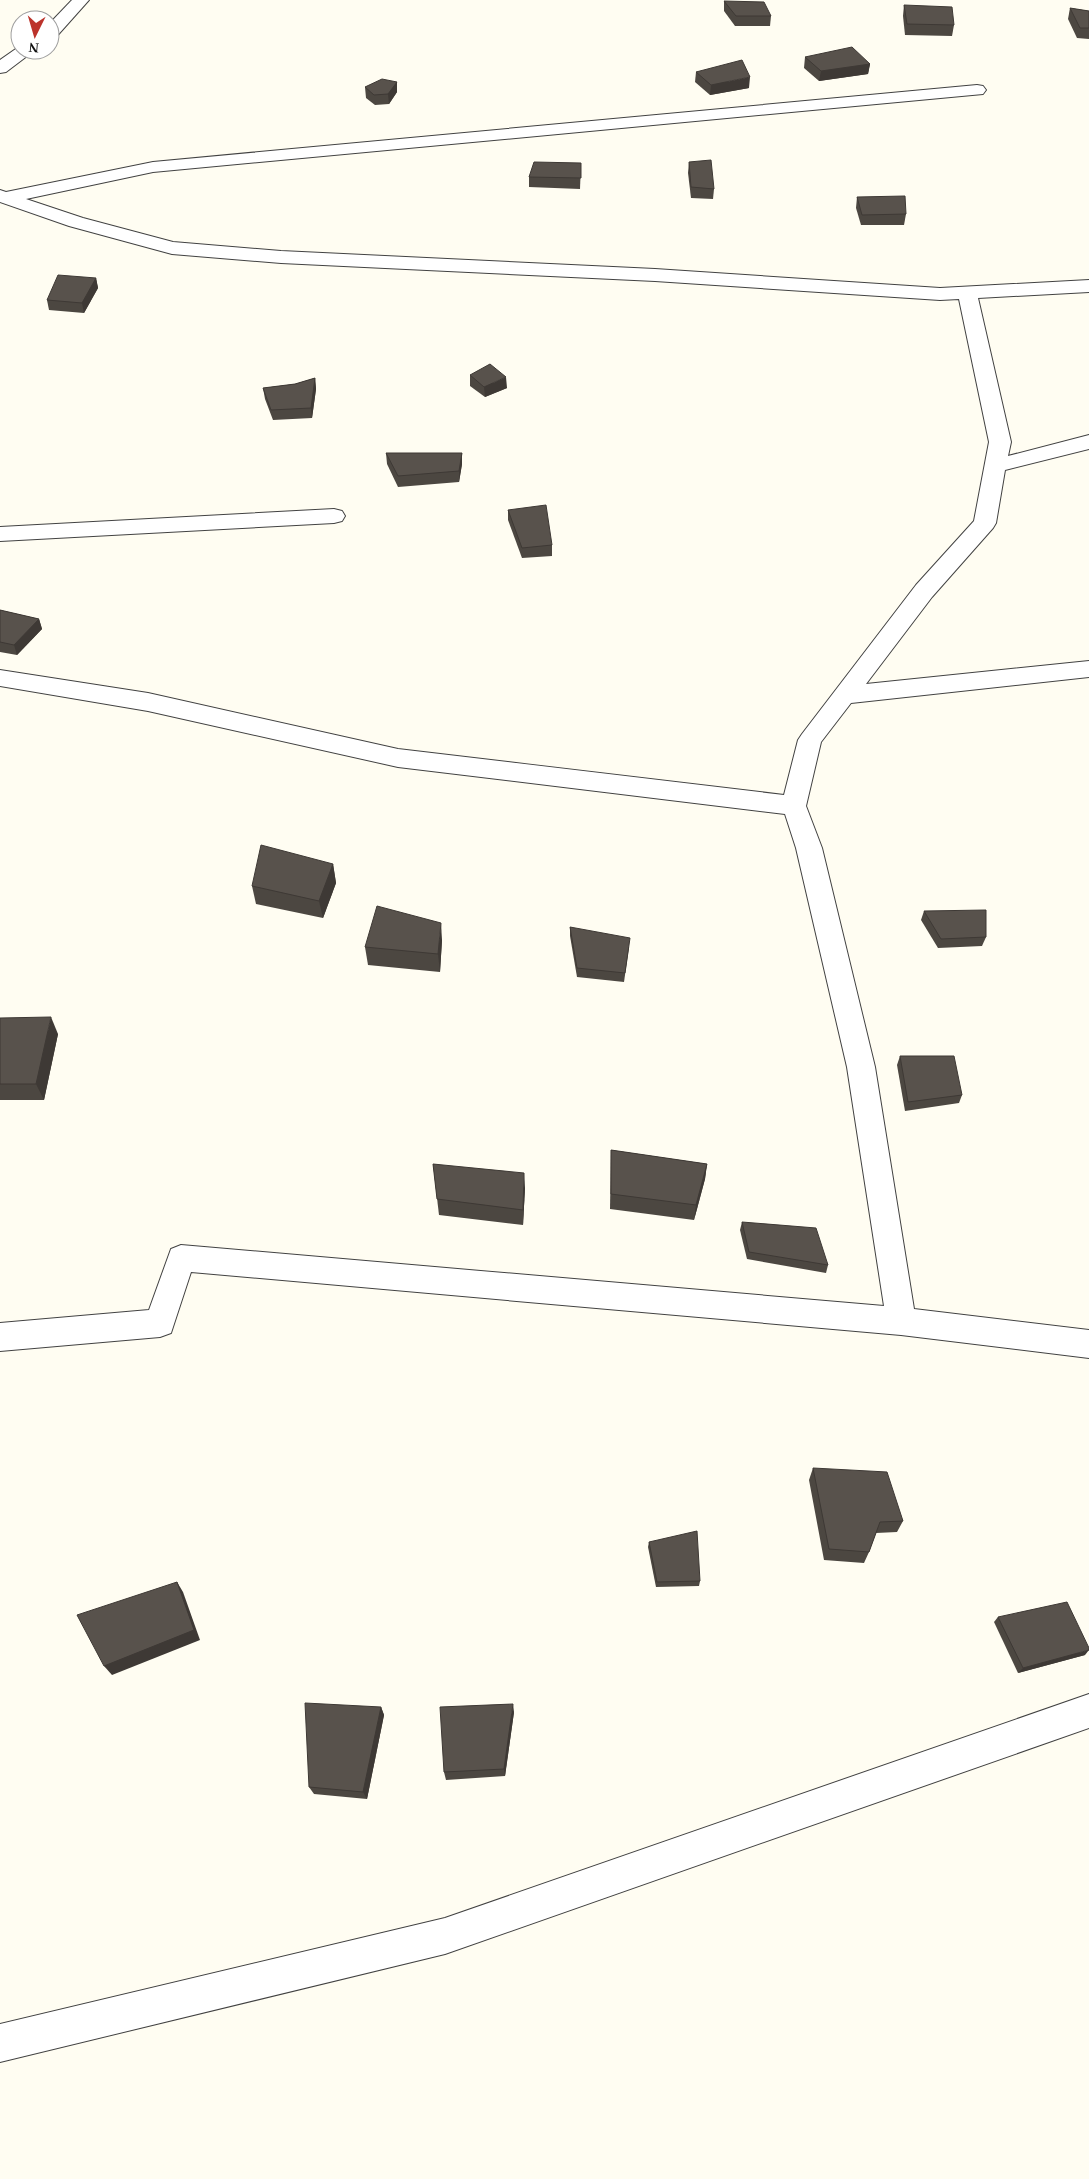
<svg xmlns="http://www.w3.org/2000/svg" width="1089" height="2179" font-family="Georgia,serif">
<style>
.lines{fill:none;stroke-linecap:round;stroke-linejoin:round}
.minor-casing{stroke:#424242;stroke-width:2}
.minor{fill:#fff;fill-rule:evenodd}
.wall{fill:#4c4741}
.shaded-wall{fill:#3e3935}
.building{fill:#58524c;stroke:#3e3935}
</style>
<rect width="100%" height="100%" fill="#fffdf2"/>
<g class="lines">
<g class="minor-casing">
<g id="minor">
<polygon points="72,0 89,0 56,37 50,38 50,23"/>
<polygon points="20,46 20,50 35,50 6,72 0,73 0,60"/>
<polygon points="977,85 983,86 986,90 983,94 153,172 26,199 83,218 173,242 281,251 655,269 940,288 1089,280 1089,292 978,298 1011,442 1008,456 1089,435 1089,449 1005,470 996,523 993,528 932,597 866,684 1089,661 1089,677 851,703 821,742 806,806 822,848 875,1067 914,1309 1089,1330 1089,1358 901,1335 191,1272 171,1333 160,1337 0,1351 0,1323 149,1310 171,1249 181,1245 884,1306 847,1067 796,848 785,814 398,767 148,711 0,686 0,670 148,693 398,749 784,795 798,740 802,734 916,585 974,521 989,442 959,299 940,300 655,281 281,263 172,254 69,226 0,202 0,190 6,192 153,162"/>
<polygon points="334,509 342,511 345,516 342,521 334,523 0,541 0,527"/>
<polygon points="1089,1694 1089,1728 445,1954 0,2062 0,2024 445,1918"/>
</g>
</g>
<use href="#minor" class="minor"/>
</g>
<g class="wall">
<polygon points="724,1 771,16 770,26 735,26 724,11"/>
<polygon points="904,5 954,25 952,36 905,35 903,16"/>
<polygon points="1070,8 1089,11 1089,39 1077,38 1068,19"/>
<polygon points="805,57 870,64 868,74 819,81 804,68"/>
<polygon points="696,72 749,88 710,95 695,82"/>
<polygon points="397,82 397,92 389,104 375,105 366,98 365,87"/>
<polygon points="689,162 714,189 713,199 691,198 688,173"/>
<polygon points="581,163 580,189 529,187 529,177"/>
<polygon points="857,197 906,214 904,225 861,225 856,208"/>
<polygon points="96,278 98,288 84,313 49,310 47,300"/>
<polygon points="470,375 507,388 485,397 470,386"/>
<polygon points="315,378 316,389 312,418 273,420 265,399 263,388 295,384"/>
<polygon points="386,453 462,453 462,464 459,482 398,487 387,464"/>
<polygon points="508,510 552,545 552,556 522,558 508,520"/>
<polygon points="0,610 39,619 42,629 17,655 0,652"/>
<polygon points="333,864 336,883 323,918 256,904 252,886"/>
<polygon points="924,911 986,937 982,946 938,948 921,920"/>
<polygon points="570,927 629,947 624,982 577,977 570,936"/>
<polygon points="442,940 440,972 368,965 365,947"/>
<polygon points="0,1018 58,1034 44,1100 0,1100"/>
<polygon points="900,1056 962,1095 959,1103 905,1111 897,1065"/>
<polygon points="611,1150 707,1164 705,1179 694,1220 610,1209"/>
<polygon points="433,1164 525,1188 523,1225 439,1215"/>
<polygon points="742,1222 828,1265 826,1273 747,1259 740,1230"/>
<polygon points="813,1468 903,1521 897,1532 876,1533 869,1552 864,1563 824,1560 809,1480"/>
<polygon points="649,1542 700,1581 699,1586 656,1587 648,1547"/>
<polygon points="998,1617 1085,1655 1018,1673 994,1622"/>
<polygon points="381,1707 384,1715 367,1799 314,1794 309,1787"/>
<polygon points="514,1712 505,1776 446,1780 444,1772"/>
</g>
<g class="shaded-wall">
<polygon points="870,64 868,74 819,81 821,71"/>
<polygon points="750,77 749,88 710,95 711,85"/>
<polygon points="397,82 397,92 389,104 388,94"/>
<polygon points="96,278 98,288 84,313 82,303"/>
<polygon points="506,377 507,388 485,397 484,387"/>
<polygon points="315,378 316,389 312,418 311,408"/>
<polygon points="462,453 462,464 459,482 459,471"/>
<polygon points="39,619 42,629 17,655 14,645"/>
<polygon points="333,864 336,883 323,918 319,901"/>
<polygon points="441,923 442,940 440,972 438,954"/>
<polygon points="51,1017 58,1034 44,1100 36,1084"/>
<polygon points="707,1164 705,1179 694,1220 696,1205"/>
<polygon points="524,1173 525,1188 523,1225 523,1210"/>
<polygon points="177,1582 183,1592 200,1640 112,1675 104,1666"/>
<polygon points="1089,1650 1085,1655 1018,1673 1023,1668"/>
<polygon points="513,1704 514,1712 505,1776 504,1769"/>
<polygon points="381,1707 384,1715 367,1799 363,1792"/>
</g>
<g class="building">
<polygon points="724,1 764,2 771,16 736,16"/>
<polygon points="904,5 952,7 954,25 907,24"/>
<polygon points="1070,8 1089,11 1089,28 1080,28"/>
<polygon points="852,47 870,64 821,71 805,57"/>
<polygon points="742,60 750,77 711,85 696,72"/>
<polygon points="382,79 397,82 388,94 374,95 365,87"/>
<polygon points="711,160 714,189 691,187 689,162"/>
<polygon points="534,162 581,163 581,178 529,177"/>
<polygon points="905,196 906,214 862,215 857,197"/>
<polygon points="58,275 96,278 82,303 47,300"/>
<polygon points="490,364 506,377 484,387 470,375"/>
<polygon points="315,378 311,408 271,410 263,388 295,384"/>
<polygon points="386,453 462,453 459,471 398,476"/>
<polygon points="546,505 552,545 522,548 508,510"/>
<polygon points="0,610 39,619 14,645 0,642"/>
<polygon points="261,845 333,864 319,901 252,886"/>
<polygon points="377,906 441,923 438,954 365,947"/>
<polygon points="986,910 986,937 941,939 924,911"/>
<polygon points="570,927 630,938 625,973 577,968"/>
<polygon points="51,1017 36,1084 0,1084 0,1018"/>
<polygon points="900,1056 954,1056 962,1095 908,1102"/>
<polygon points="611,1150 707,1164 696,1205 611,1194"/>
<polygon points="433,1164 524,1173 523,1210 437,1199"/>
<polygon points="742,1222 816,1228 828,1265 749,1252"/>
<polygon points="813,1468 887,1472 903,1521 880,1522 869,1552 829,1549"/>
<polygon points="697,1531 700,1581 657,1582 649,1542"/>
<polygon points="177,1582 194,1630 104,1666 77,1615"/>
<polygon points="1067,1602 1089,1648 1089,1650 1023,1668 998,1617"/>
<polygon points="305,1703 381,1707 363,1792 309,1787"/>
<polygon points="513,1704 504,1769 444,1772 440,1707"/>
</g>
<g transform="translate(35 35) rotate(185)"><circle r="24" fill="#ffffff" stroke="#9f9f9f"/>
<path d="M0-4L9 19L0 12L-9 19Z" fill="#bc332b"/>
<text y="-8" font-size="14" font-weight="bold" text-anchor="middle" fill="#0f0f0f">N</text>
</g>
</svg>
